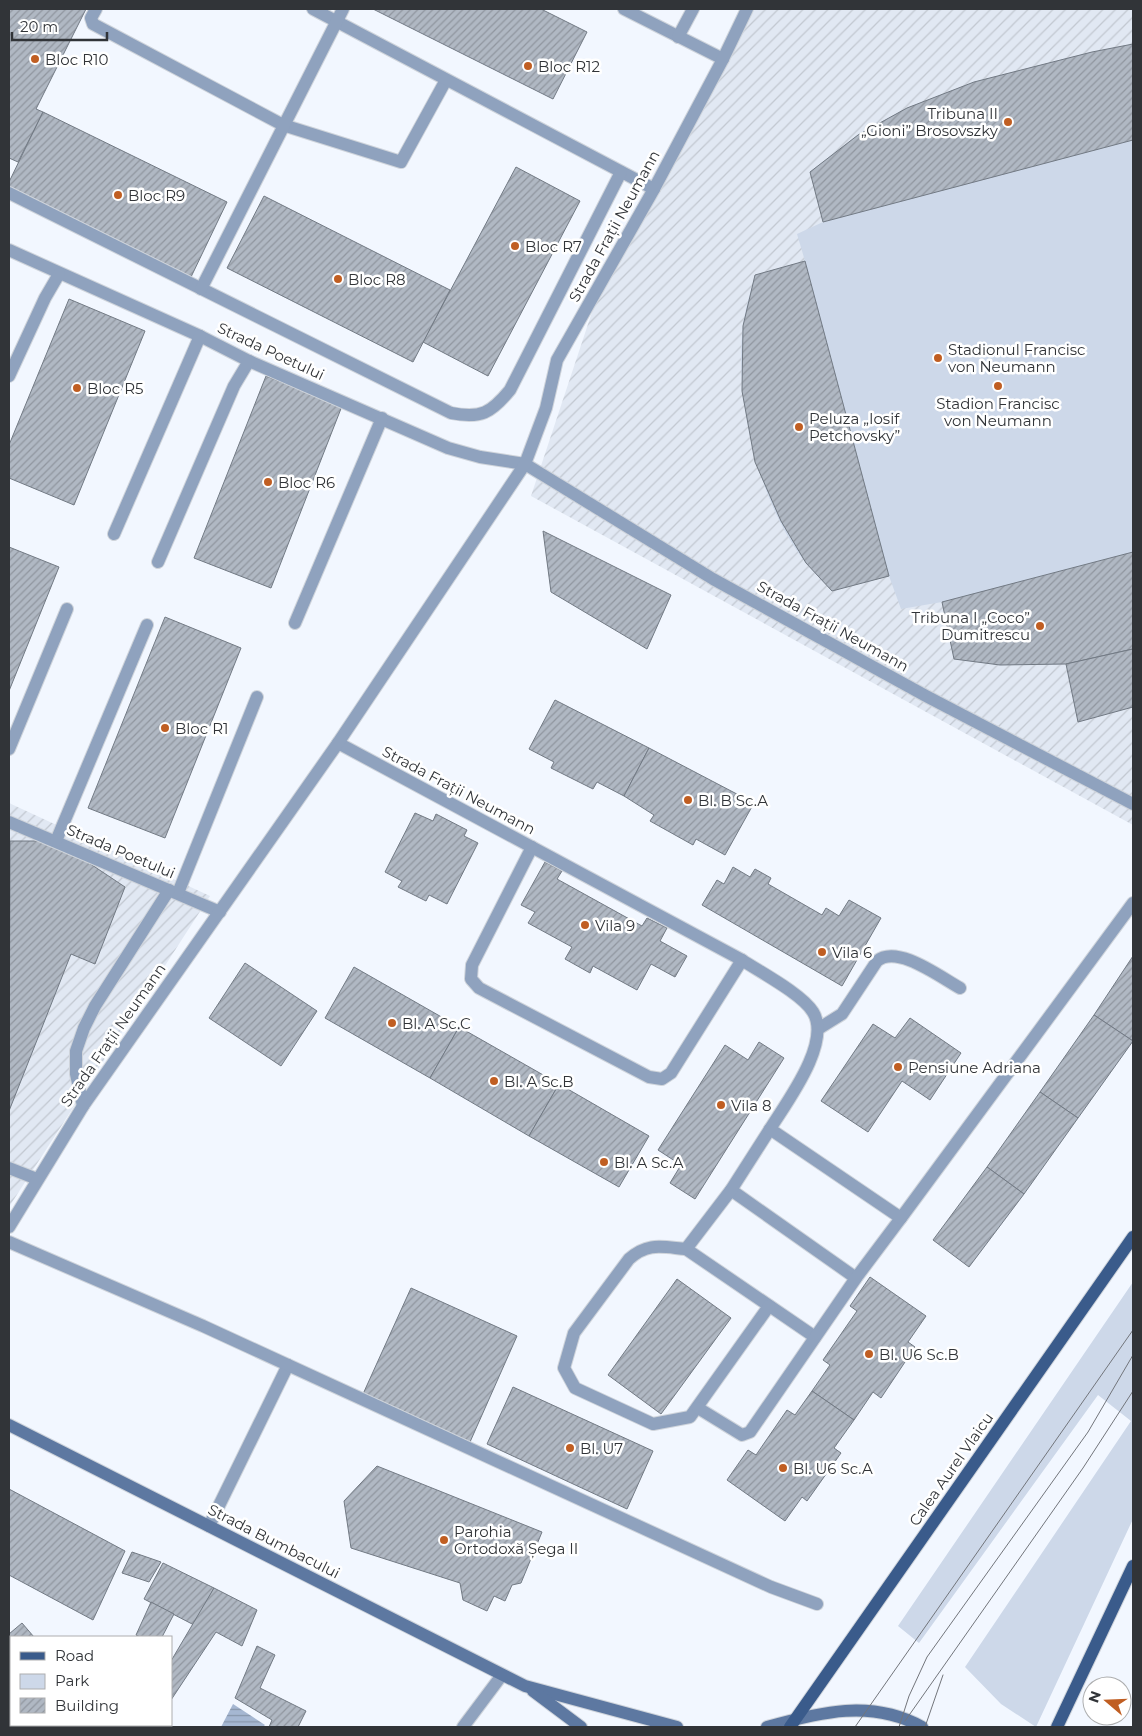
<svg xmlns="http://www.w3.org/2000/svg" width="1142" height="1736" font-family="Montserrat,sans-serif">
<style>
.industrial{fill:url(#industrial-furrows)}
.green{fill:#cdd8e9}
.water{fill:url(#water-rules)}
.building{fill:url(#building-hatch);stroke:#727a84}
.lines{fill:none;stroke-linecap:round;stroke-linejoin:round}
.lane-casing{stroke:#cfd4db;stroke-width:14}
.street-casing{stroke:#cfd4db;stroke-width:14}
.secondary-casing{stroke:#cfd4db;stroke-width:14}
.primary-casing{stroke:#cfd4db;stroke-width:14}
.lane{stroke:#8fa2be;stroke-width:12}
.street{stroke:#8fa2be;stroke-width:12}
.secondary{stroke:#5d78a1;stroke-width:12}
.primary{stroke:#3a5b8b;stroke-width:12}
.tram{stroke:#72757b;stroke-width:1}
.poi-dot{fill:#c05e22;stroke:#fff;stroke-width:2}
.labels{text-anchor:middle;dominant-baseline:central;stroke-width:5;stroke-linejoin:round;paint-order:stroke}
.poi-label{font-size:15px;fill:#313438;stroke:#fff;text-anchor:start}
.street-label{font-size:15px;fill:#313438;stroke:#fff}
</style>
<defs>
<pattern id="industrial-furrows" width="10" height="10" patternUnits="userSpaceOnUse" patternTransform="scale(1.25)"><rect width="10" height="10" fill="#e1e8f3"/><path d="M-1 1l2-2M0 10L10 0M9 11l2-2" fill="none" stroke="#c2c8d1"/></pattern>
<pattern id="water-rules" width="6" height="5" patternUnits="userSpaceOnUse" patternTransform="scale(1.25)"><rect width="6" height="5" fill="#a5b7d2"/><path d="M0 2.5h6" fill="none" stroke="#8796ab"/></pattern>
<pattern id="building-hatch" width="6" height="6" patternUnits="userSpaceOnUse" patternTransform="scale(1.25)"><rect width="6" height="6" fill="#b0b8c3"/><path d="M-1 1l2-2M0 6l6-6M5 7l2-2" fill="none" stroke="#90969f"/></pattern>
</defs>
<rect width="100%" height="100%" fill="#f2f7ff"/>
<g class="industrial">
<polygon points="746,9 1133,9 1133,825 531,496 596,300"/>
<polygon points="9,803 210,896 9,1207"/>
</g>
<g class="green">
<path d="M 1133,44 L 1133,707 L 1078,722 L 1066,664 L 1000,665 L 954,659 L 942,602 L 901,609 L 889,576 L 832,591 C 824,582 814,573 806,563 C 759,504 734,401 743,326 C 745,309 751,291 755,275 L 805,261 L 797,234 L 823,222 L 810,172 L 858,135 L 907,108 L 974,82 L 1092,52 Z"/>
<polygon points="1133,1282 1133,1519 1036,1727 1001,1704 965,1667 1131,1421 1098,1395 919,1643 898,1626"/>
</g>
<polygon class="water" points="233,1704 265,1725 263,1727 221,1727"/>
<g class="building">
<polygon points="9,9 86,9 36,109 43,112 18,162 9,158"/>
<polygon points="373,9 541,9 587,32 553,99"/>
<polygon points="1133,44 1133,140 823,222 810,172 858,135 907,108 974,82 1092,52"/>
<polygon points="43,112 227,202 191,277 9,188 9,182"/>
<polygon points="516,167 580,201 488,376 423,342"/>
<polygon points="264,196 450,290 413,362 227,268"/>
<polygon points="805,261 889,576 832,591 806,563 781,521 755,462 742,391 743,326 755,275"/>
<polygon points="69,299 145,331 74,505 9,478 9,445"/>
<polygon points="266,376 342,406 271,588 194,558"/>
<polygon points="543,531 671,595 647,649 551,592"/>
<polygon points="9,547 59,567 9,691"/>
<polygon points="1133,552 1133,649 1066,664 1000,665 954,659 942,602"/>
<polygon points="165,617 241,648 165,838 88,808"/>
<polygon points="1133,649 1133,707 1078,722 1066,664"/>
<polygon points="555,700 649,748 624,796 597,782 593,789 551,768 554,762 529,749"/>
<polygon points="649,748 754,803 725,855 696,839 693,845 650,821 654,815 624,796"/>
<polygon points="415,813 433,821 436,814 467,830 464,836 478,843 447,904 429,895 426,901 398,887 402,881 385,872"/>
<polygon points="10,841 56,841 125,887 95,964 71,954 9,1111"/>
<polygon points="545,862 562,871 557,879 642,926 647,918 667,928 660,941 687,956 675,977 651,964 637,990 593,966 590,973 565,959 572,947 528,923 535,912 521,905"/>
<polygon points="733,867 750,877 755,869 771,878 768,884 822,915 826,908 839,916 849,900 881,918 842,986 702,905 717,880 724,884"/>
<polygon points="1133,956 1133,1041 1094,1015"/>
<polygon points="245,963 317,1011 281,1066 209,1018"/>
<polygon points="354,967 459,1027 430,1078 325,1018"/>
<polygon points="1094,1015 1133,1041 1078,1118 1040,1092"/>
<polygon points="910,1018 961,1053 930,1100 902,1081 868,1132 821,1101 873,1024 895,1038"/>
<polygon points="459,1027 559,1084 529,1136 430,1078"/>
<polygon points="759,1042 784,1058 695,1199 670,1183 681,1165 658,1150 725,1045 748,1060"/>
<polygon points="559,1084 649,1136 619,1187 529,1136"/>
<polygon points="1040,1092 1078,1118 1024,1194 987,1167"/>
<polygon points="987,1167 1024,1194 969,1267 933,1240"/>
<polygon points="870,1277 926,1316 908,1342 915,1347 881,1398 873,1392 854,1420 812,1391 830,1365 823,1360 857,1311 850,1306"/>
<polygon points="677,1279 731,1318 661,1414 608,1375"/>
<polygon points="411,1288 517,1336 470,1442 363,1394"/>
<polygon points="513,1387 653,1451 627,1509 487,1444"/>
<polygon points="812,1391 854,1420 834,1448 841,1453 807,1501 802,1497 785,1521 727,1480 748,1450 756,1455 787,1410 795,1415"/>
<polygon points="377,1466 542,1532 521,1583 512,1585 505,1601 494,1596 487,1611 463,1600 460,1583 351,1548 344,1501"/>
<polygon points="9,1489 125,1551 93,1620 9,1575"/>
<polygon points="132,1552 161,1562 149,1582 122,1573"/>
<polygon points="163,1563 214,1588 194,1625 144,1599"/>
<polygon points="214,1588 257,1610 242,1646 216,1632 171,1700 171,1661"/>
<polygon points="151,1602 174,1614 162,1637 140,1637 136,1635"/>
<polygon points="22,1623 34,1637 11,1637 11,1674 9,1676 9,1634"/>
<polygon points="257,1646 275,1655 260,1688 306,1711 298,1727 269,1727 272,1720 235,1698"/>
<polygon points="11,1674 11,1725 38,1725 35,1727 9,1727 9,1676"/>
<polygon points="102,1725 136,1725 138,1727 99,1727"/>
</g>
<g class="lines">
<g class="lane-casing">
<g id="lane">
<polyline points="96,9 91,18 93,24 283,125 401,162 446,80"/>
<polyline points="313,9 654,189"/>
<polyline points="624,9 723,59"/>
<polyline points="678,37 693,9"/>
<path d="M 9,193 L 451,413 C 481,419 491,413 510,390 L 621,172"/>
<polyline points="9,250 200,336 249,361 448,448 480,457 525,464"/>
<polyline points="201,289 343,9"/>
<polyline points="9,376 45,298 59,274"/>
<polyline points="114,534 200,336"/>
<polyline points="158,562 234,386 249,361"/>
<polyline points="295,623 382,418"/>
<polyline points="9,749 67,609"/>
<polyline points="9,822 220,912"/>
<polyline points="56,841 147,625"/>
<polyline points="532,847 472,965 471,979 479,988 649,1077 662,1079 671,1073 742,960"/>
<polyline points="178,893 257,697"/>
<path d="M 818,1029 L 842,1014 L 877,961 C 897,944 940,977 960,988"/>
<polyline points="83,1106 76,1074 76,1051 84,1028 95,1006 169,890"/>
<polyline points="9,1168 37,1179"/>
<polyline points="731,1190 856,1278"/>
<polyline points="686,1249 815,1337"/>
<path d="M 769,1306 L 690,1417 L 653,1424 L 575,1388 L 564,1368 L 574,1333 L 629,1259 C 648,1242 662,1247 686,1249 L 731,1190 L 770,1129"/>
<polyline points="698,1408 742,1435 750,1432 856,1278 901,1218"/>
<polyline points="209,1526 288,1365"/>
</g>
</g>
<g class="street-casing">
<g id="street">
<polyline points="525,464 713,579 926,696 1133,804"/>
<path d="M 338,743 L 742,960 C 760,972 802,994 813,1012 C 832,1043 786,1103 770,1129 L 901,1218 L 1133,903"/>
<polyline points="9,1227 83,1106 338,743 525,464 546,408 557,360 654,189 723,59 747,9"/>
<polyline points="9,1242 203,1326 771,1587 817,1604"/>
<polyline points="463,1727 502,1675"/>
</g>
</g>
<g class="secondary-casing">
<g id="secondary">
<polyline points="9,1425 525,1686 677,1727"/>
<polyline points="533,1691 581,1727"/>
<path d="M 767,1727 C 820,1712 872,1699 922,1727"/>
</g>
</g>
<g class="primary-casing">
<g id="primary">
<polyline points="790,1727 1133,1237"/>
<polyline points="1057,1727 1133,1566"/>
</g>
</g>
<use href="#lane" class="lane"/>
<use href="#street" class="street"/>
<use href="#secondary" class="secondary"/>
<use href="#primary" class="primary"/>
<g class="tram">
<polyline points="905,1721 1083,1468 1133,1391"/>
<polyline points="855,1727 1133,1330"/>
<polyline points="899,1727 909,1696 927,1657 1088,1432 1133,1355"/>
<polyline points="925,1727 943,1675"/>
</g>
</g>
<g class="poi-dot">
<circle cx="35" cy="59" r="5"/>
<circle cx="528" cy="66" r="5"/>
<circle cx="1008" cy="122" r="5"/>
<circle cx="118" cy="195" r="5"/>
<circle cx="515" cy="246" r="5"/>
<circle cx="338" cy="279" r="5"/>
<circle cx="938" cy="358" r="5"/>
<circle cx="998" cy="386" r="5"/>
<circle cx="77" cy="388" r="5"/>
<circle cx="799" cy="427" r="5"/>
<circle cx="268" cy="482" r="5"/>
<circle cx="1040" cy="626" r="5"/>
<circle cx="165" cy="728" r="5"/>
<circle cx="688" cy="800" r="5"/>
<circle cx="585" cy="925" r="5"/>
<circle cx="822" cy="952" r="5"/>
<circle cx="392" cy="1023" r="5"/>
<circle cx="898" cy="1067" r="5"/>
<circle cx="494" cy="1081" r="5"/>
<circle cx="721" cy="1105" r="5"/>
<circle cx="604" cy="1162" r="5"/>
<circle cx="869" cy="1354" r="5"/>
<circle cx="570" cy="1448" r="5"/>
<circle cx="783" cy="1468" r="5"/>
<circle cx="444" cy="1540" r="5"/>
</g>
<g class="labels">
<g class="poi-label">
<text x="45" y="59">Bloc R10</text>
<text x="538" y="66">Bloc R12</text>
<text x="998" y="113" text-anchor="end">Tribuna II<tspan x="998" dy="17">„Gioni” Brosovszky</tspan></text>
<text x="128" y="195">Bloc R9</text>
<text x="525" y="246">Bloc R7</text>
<text x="348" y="279">Bloc R8</text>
<text x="948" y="349">Stadionul Francisc<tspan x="948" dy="17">von Neumann</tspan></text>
<text x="87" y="388">Bloc R5</text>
<text x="998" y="403" text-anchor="middle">Stadion Francisc<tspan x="998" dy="17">von Neumann</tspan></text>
<text x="809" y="418">Peluza „Iosif<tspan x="809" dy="17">Petchovsky”</tspan></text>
<text x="278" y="482">Bloc R6</text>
<text x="1030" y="617" text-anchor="end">Tribuna I „Coco”<tspan x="1030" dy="17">Dumitrescu</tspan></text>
<text x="175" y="728">Bloc R1</text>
<text x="698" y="800">Bl. B Sc.A</text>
<text x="595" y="925">Vila 9</text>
<text x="832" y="952">Vila 6</text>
<text x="402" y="1023">Bl. A Sc.C</text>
<text x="908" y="1067">Pensiune Adriana</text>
<text x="504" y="1081">Bl. A Sc.B</text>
<text x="731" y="1105">Vila 8</text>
<text x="614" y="1162">Bl. A Sc.A</text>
<text x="879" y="1354">Bl. U6 Sc.B</text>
<text x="580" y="1448">Bl. U7</text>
<text x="793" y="1468">Bl. U6 Sc.A</text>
<text x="454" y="1531">Parohia<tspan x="454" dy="17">Ortodoxă Șega II</tspan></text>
</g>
<g class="street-label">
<text transform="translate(614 226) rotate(-61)">Strada Frații Neumann</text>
<text transform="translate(271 351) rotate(25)">Strada Poetului</text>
<text transform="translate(833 626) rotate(29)">Strada Frații Neumann</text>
<text transform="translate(459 790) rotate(28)">Strada Frații Neumann</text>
<text transform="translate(121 851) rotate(23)">Strada Poetului</text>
<text transform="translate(113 1035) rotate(-55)">Strada Frații Neumann</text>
<text transform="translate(951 1469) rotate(-55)">Calea Aurel Vlaicu</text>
<text transform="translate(274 1541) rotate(27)">Strada Bumbacului</text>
</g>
</g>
<rect width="1142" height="1736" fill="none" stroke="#313438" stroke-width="20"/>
<rect x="10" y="1636" width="162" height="90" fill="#ffffff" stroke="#adaeaf"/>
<rect x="20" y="1652" width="25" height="8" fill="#3a5b8b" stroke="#adaeaf"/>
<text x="55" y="1661" font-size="15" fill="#313438">Road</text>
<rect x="20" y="1674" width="25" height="15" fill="#cdd8e9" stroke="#adaeaf"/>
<text x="55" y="1686" font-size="15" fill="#313438">Park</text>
<rect x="20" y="1698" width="25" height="15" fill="url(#building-hatch)" stroke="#adaeaf"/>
<text x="55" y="1711" font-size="15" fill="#313438">Building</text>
<g transform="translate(1107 1701) rotate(289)"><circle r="24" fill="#ffffff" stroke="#adaeaf"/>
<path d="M0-4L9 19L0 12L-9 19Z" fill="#c05e22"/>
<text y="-8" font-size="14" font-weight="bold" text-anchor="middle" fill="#313438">N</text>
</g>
<path d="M12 32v8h95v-8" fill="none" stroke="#313438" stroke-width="2.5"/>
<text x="20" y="32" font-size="15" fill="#313438" stroke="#ffffff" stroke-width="4" paint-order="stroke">20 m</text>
</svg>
